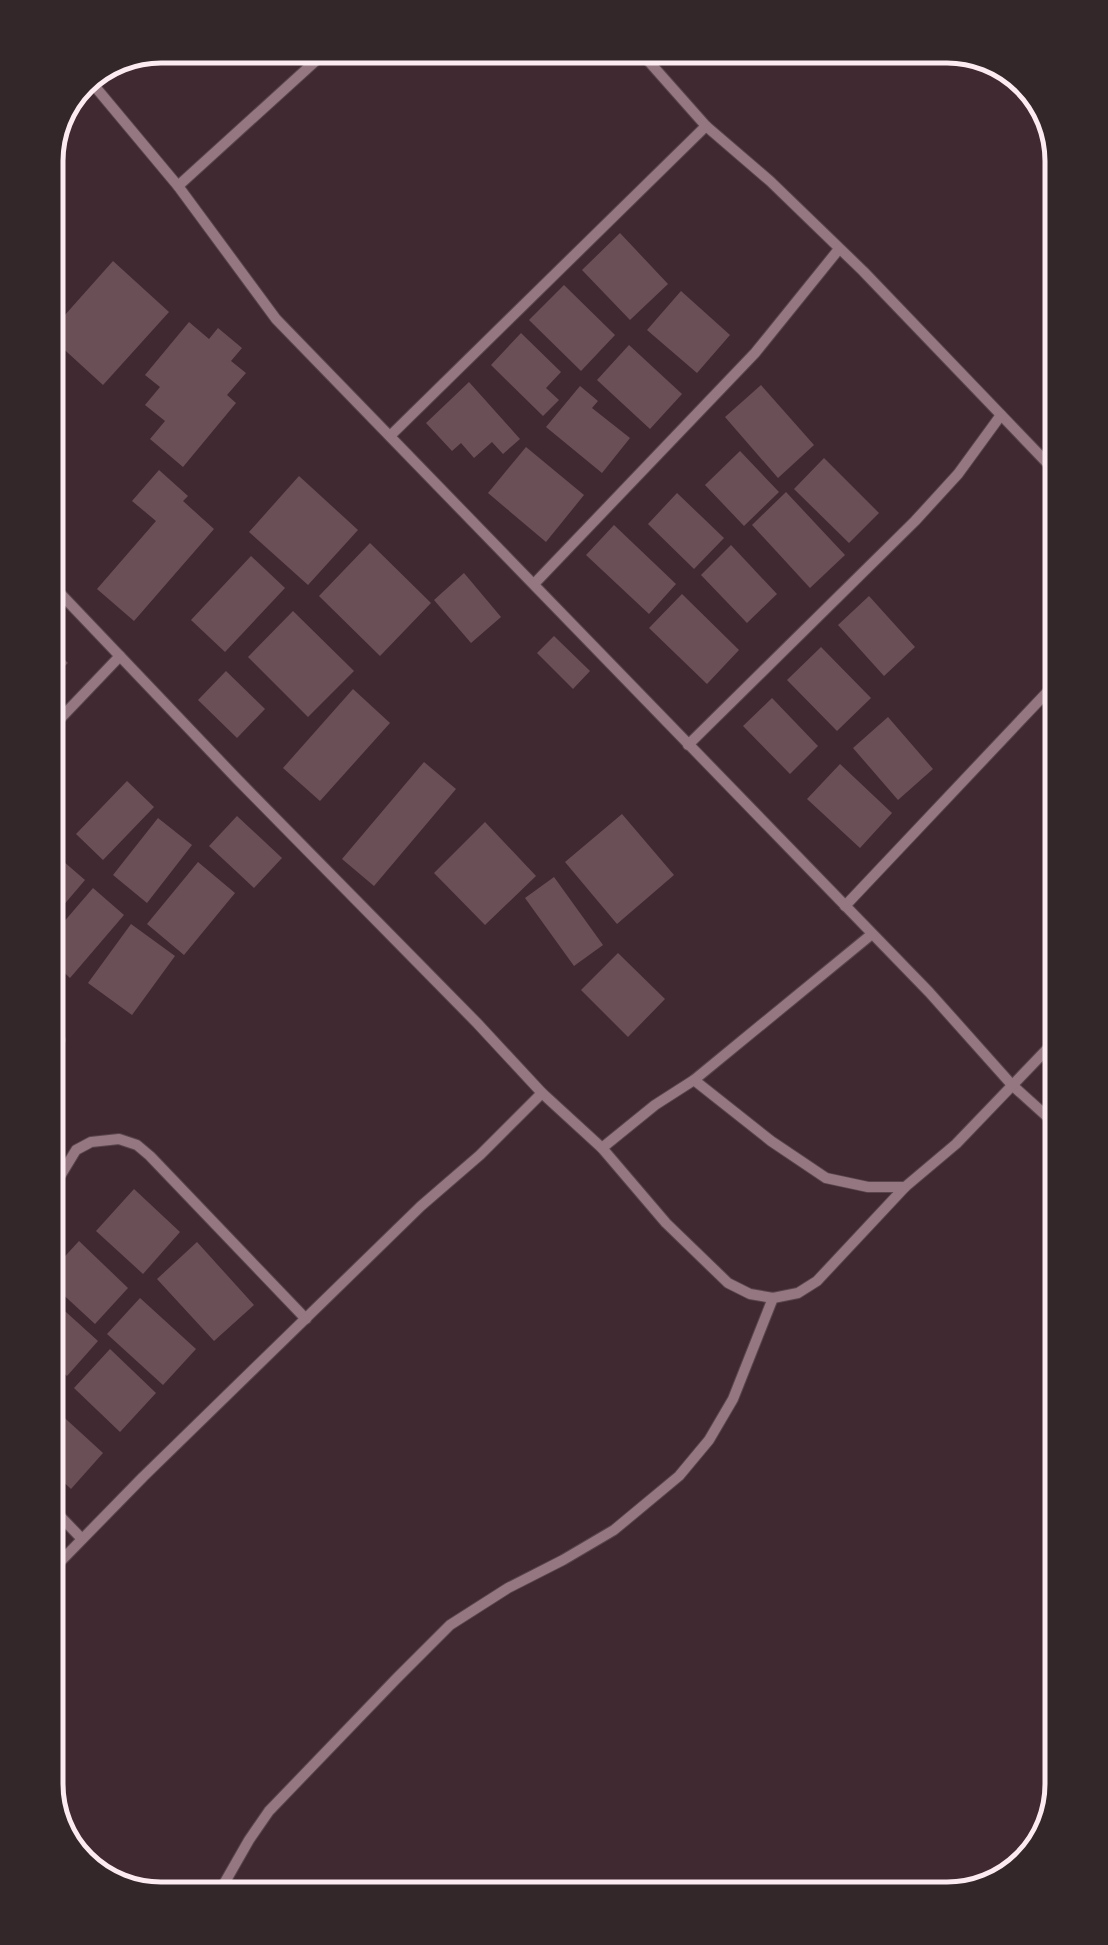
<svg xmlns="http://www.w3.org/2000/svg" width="1108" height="1945" font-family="'Titillium Web',sans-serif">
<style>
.building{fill:#6a4f57}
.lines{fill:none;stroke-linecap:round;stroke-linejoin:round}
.minor-casing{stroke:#5a454d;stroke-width:12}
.minor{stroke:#947780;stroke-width:10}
.rim{fill:none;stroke:#fcebf0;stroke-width:5}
</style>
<rect width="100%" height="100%" fill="#412931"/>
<g class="building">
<polygon points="620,233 668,284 630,320 582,270"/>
<polygon points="113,261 169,312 103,385 56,342 56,325"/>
<polygon points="564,285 615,335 581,371 529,320"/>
<polygon points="681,291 730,335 697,373 647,330"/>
<polygon points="189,322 209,339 218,328 242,348 231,361 246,373 227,395 236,403 183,467 150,439 165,421 145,405 160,387 145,375"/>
<polygon points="521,333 561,372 546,388 559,400 543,416 491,365"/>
<polygon points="629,345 682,394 650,429 597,380"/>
<polygon points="469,382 520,439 503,454 492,442 474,458 461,443 452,451 426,423"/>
<polygon points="761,385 814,445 778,478 725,417"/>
<polygon points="580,386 598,401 592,408 630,438 602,473 546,427"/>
<polygon points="526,447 584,495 546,542 488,493"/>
<polygon points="740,451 779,492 744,526 705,485"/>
<polygon points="824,458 879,513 849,543 794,489"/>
<polygon points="159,470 188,496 183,501 214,529 134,621 97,589 156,521 132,501"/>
<polygon points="299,476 358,530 308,585 249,532"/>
<polygon points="786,492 845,555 810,588 752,525"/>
<polygon points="677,493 724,538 694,569 648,524"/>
<polygon points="614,525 676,584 649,614 586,555"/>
<polygon points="370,543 431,603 380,656 319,596"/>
<polygon points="731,545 777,594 747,623 701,575"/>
<polygon points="251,556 285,588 225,652 191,620"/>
<polygon points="464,573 501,617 471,643 434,600"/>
<polygon points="682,594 739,650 707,684 649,628"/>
<polygon points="869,596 915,647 884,676 838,625"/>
<polygon points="293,611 354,671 308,717 248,657"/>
<polygon points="554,636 590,671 573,689 537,653"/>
<polygon points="821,647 871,698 837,731 787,680"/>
<polygon points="56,651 68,663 56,674"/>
<polygon points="226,671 265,709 237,738 198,700"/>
<polygon points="353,689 390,723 320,801 283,768"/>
<polygon points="772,698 818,746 790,774 743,726"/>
<polygon points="888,717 933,769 898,800 853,748"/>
<polygon points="424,762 456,789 374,886 342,859"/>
<polygon points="840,764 892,813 860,848 807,799"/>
<polygon points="127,781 154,807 103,860 76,834"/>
<polygon points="622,814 674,875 617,924 565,862"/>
<polygon points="237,816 282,858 254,888 209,846"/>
<polygon points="158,818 192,845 147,903 113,875"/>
<polygon points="485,822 536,876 485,925 434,873"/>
<polygon points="56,855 85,880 56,914"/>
<polygon points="198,862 235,893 184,955 147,924"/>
<polygon points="554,877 603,945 574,966 525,898"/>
<polygon points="93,888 124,915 70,978 56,965 56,931"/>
<polygon points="131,924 175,956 132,1015 88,983"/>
<polygon points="618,953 665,999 628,1037 581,990"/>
<polygon points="134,1189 180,1232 143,1274 96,1231"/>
<polygon points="79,1241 128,1288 95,1324 56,1288 56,1266"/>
<polygon points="197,1242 254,1305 214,1341 157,1279"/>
<polygon points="140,1298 196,1349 163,1385 107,1334"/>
<polygon points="56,1303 98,1341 67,1376 56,1366"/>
<polygon points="110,1349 156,1393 120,1432 74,1388"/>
<polygon points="56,1410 103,1453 71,1489 56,1475"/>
</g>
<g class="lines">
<g class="minor-casing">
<g id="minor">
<polyline points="644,56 706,126 770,181 863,271 1052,468"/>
<polyline points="92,83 178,186 276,319 929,992 1012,1085 1052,1121"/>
<polyline points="178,186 321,56"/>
<polyline points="390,436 706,126"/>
<polyline points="534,584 755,353 839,249"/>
<polyline points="56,589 238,780 477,1023 542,1093 602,1148 666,1223 728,1283 750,1294 773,1298 798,1293 817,1281 905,1187"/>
<polyline points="56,723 120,656"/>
<polyline points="688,745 915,521 958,474 1001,415"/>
<polyline points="845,906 1052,687"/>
<polyline points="56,1036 60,1040"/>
<polyline points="694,1080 872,934"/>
<polyline points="602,1148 655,1105 694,1080 771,1141 826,1178 868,1187 905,1187 956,1144 1052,1044"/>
<polyline points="56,1183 76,1150 91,1142 119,1139 137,1145 150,1156 306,1319"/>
<polyline points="56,1512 82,1539"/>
<polyline points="56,1566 143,1477 421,1206 480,1155 542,1093"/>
<polyline points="221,1889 249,1840 269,1811 397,1678 450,1625 508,1588 563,1560 614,1530 679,1476 709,1440 733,1399 773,1298"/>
</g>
</g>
<use href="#minor" class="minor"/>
</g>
<path d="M0 0H1108V1945H0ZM161 63H947A98 98 0 0 1 1045 161V1784A98 98 0 0 1 947 1882H161A98 98 0 0 1 63 1784V161A98 98 0 0 1 161 63Z" fill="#33272a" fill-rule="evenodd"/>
<path class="rim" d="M161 63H947A98 98 0 0 1 1045 161V1784A98 98 0 0 1 947 1882H161A98 98 0 0 1 63 1784V161A98 98 0 0 1 161 63Z"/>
</svg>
